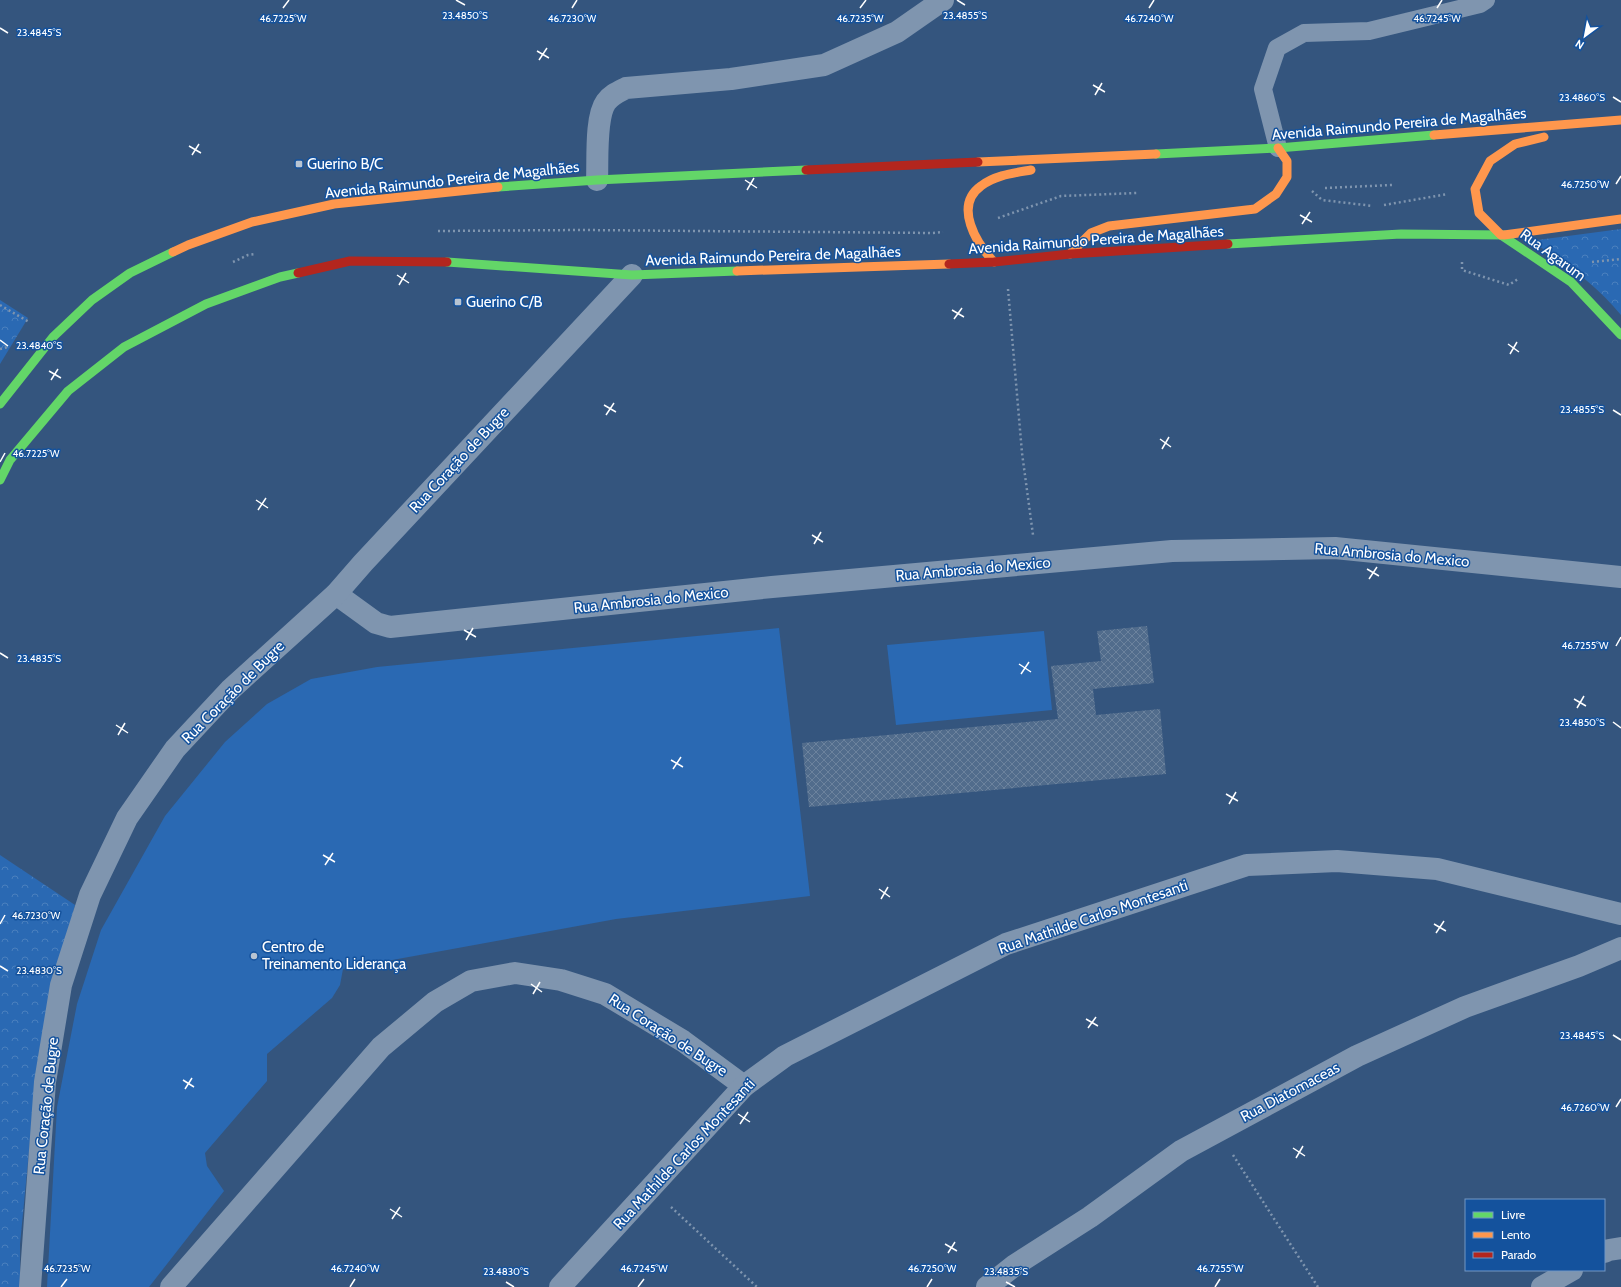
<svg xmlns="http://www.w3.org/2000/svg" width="1621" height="1287" font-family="Cabin,sans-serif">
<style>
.park{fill:url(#park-crowns)}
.garden{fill:#2a69b3}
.building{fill:url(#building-cross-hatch)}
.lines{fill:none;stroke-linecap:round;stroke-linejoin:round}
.path{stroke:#7f95af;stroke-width:2.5;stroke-dasharray:2 3;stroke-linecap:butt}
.lane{stroke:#7f95af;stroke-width:18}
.street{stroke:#7f95af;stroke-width:22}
.fast{stroke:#63d668;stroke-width:9}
.slow{stroke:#ff974d;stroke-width:9}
.jam{stroke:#b3261e;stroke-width:9}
.ticks{fill:none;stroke:#fff;stroke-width:1.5}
.poi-dot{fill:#b8c4d2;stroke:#14529d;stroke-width:1.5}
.labels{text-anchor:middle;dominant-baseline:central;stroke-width:3;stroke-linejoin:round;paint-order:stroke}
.street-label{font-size:15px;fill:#fff;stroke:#14529d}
.poi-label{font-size:15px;fill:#fff;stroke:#14529d;text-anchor:start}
.ticks-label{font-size:10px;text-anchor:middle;fill:#fff;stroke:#14529d;stroke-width:3;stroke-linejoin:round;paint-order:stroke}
</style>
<defs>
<pattern id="park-crowns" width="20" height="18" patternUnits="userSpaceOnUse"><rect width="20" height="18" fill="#2a69b3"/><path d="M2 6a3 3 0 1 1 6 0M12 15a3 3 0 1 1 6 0" fill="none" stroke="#4a80be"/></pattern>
<pattern id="building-cross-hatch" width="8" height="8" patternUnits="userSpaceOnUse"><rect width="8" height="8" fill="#516c8c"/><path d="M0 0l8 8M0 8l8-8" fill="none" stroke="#6b829d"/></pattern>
</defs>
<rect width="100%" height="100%" fill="#34557e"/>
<g class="park">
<path d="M 1621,229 L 1621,315 C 1596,285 1564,261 1530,241 Z"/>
<polygon points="0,300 28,318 0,364"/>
<polygon points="0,855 75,905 56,980 37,1069 20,1244 20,1287 0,1287"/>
</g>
<g class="garden">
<polygon points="779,628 810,896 616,919 343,969 340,985 332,998 267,1054 267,1081 205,1153 207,1166 224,1191 149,1287 47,1287 57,1107 77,1004 101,930 165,816 225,742 267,704 311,679 377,667"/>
<polygon points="1044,631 1052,710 896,725 887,645"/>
</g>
<polygon class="building" points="1147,626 1154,683 1093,689 1096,715 1160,709 1166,774 809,807 802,743 1058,719 1051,666 1101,661 1097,631"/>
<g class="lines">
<g class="path">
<polyline points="1325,188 1392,185"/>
<polyline points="1312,191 1322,200 1373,206"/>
<polyline points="1384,205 1448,194"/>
<polyline points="998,218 1061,196 1137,193"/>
<polyline points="438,231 581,230 933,233 943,232"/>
<polyline points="233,262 248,255 256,254"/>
<polyline points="1462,262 1462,270 1509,285 1518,279"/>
<polyline points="1592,262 1621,259"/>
<polyline points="1008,289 1022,453 1033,535"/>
<polyline points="0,305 29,322"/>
<polyline points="0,349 8,347"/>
<polyline points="1233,1155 1318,1287"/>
<polyline points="671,1207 757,1287"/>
</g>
<polyline class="lane" points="1278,148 1263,89 1277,48 1304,33 1369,31 1480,4 1486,0"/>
<g class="street">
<path d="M 597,180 C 598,161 595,117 606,102 C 611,95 618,92 626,88 L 731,79 L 824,65 L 897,32 L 943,0"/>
<polyline points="336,594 376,623 390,627 772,587 1172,551 1335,548 1621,577"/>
<polyline points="1604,1252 1609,1250 1621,1248"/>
<polyline points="30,1287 45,1082 61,985 90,895 127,818 175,749 230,690 336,594 363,563 632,275"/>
<polyline points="171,1287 381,1047 435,1002 471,981 515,973 561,980 605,994 683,1041 744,1086"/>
<polyline points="560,1287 744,1086 785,1056 1006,944 1247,865 1337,861 1437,869 1621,914"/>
<polyline points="987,1287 1015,1265 1090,1217 1181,1151 1357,1056 1465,1007 1579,966 1621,948"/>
<polyline points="1542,1287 1572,1270"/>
</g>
<g class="fast">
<polyline points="1156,154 1278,148 1434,135"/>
<polyline points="498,187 597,180 806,170"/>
<polyline points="1501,235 1571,282 1621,335"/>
<polyline points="1228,244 1401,234 1504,235"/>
<polyline points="447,262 632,275 737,271"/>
<polyline points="0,404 53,337 92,300 130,273 173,252"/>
<polyline points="0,480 10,460 68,391 124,347 206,304 280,277 298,273"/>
</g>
<g class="slow">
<polyline points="1434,135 1621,120"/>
<polyline points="978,162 1156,154"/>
<polyline points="1501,235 1479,213 1475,189 1490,161 1515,144 1544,137"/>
<polyline points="1504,235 1621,219"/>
<polyline points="173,252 188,245 252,222 334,204 498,187"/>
<polyline points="1070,254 1091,233 1109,226 1255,209 1276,194 1287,177 1287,161 1278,148"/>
<path d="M 994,262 C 977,244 953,206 981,186 C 995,175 1014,173 1031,170"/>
<polyline points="737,271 949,264"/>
</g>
<g class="jam">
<polyline points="806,170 978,162"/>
<polyline points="949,264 994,262 1070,254 1228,244"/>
<polyline points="298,273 350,261 447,262"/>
</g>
</g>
<path class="ticks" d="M 456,0 L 465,5M 957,0 L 965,5M 283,8 L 289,0M 572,8 L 577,0M 860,8 L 866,0M 1149,8 L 1154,0M 1437,8 L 1442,0M 0,28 L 8,33M 537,51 L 549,58M 539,60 L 547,48M 1093,85 L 1105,92M 1095,95 L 1102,83M 1613,97 L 1621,102M 189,146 L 201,153M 192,155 L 199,144M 745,180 L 757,188M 1616,184 L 1621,176M 747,190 L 754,178M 1300,215 L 1312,222M 1302,224 L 1310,212M 397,275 L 409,283M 399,285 L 406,273M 952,310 L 964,317M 954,319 L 962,308M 0,340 L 8,346M 1508,344 L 1519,352M 1510,354 L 1517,342M 49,371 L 61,378M 51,380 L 58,369M 604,405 L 616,412M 1613,410 L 1621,415M 606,415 L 614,403M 1160,439 L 1171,447M 1162,449 L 1169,437M 0,462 L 5,453M 256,500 L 268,508M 258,510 L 266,498M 812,535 L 823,542M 814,544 L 821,532M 1367,569 L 1379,576M 1369,579 L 1377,567M 464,630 L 476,637M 466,640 L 473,628M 1616,646 L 1621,637M 0,653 L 8,658M 1019,664 L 1031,672M 1021,674 L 1029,662M 1574,699 L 1586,706M 1577,708 L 1584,696M 1613,722 L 1621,728M 116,725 L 128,733M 118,735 L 125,723M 671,760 L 683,767M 673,769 L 681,757M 1226,794 L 1238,801M 1229,804 L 1236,792M 323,855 L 335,862M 325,865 L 333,853M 879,889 L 890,897M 881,899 L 888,887M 0,924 L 5,915M 1434,924 L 1446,931M 1436,933 L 1444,921M 0,966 L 8,971M 531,984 L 542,992M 533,994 L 540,982M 1086,1019 L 1098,1026M 1088,1028 L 1096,1017M 1613,1035 L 1621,1040M 183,1080 L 194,1087M 185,1089 L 192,1078M 1616,1107 L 1621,1099M 738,1114 L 750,1122M 740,1124 L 748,1112M 1293,1148 L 1305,1156M 1296,1158 L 1303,1146M 390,1209 L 402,1217M 392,1219 L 400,1207M 945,1244 L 957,1251M 948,1253 L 955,1242M 506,1282 L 514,1287M 1006,1282 L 1015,1287M 61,1287 L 67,1279M 350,1287 L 355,1279M 638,1287 L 644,1279M 927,1287 L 932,1279M 1215,1287 L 1220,1279"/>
<g class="poi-dot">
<rect x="295" y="160" width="8" height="8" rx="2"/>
<rect x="454" y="298" width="8" height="8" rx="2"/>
<circle cx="254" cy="956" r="4"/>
</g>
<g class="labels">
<g class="street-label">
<text transform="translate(1399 124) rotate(-5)">Avenida Raimundo Pereira de Magalhães</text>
<text transform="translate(452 180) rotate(-6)">Avenida Raimundo Pereira de Magalhães</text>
<text transform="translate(1096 240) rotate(-4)">Avenida Raimundo Pereira de Magalhães</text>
<text transform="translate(1553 255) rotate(36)">Rua Agarum</text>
<text transform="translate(773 256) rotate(-2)">Avenida Raimundo Pereira de Magalhães</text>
<text transform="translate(459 460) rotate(-47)">Rua Coração de Bugre</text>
<text transform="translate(1392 555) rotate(5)">Rua Ambrosia do Mexico</text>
<text transform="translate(973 569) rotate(-5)">Rua Ambrosia do Mexico</text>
<text transform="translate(651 600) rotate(-6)">Rua Ambrosia do Mexico</text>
<text transform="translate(233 692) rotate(-45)">Rua Coração de Bugre</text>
<text transform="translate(1093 917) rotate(-19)">Rua Mathilde Carlos Montesanti</text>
<text transform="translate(668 1035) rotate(33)">Rua Coração de Bugre</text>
<text transform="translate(1290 1092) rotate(-28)">Rua Diatomaceas</text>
<text transform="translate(46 1106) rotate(-84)">Rua Coração de Bugre</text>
<text transform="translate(684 1154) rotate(-47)">Rua Mathilde Carlos Montesanti</text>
</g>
<g class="poi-label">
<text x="307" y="164">Guerino B/C</text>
<text x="466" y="302">Guerino C/B</text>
<text x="262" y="947">Centro de<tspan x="262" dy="17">Treinamento Liderança</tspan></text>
</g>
</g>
<g class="ticks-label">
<text x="465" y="19">23.4850°S</text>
<text x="965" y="19">23.4855°S</text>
<text x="283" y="22">46.7225°W</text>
<text x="572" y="22">46.7230°W</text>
<text x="860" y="22">46.7235°W</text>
<text x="1149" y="22">46.7240°W</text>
<text x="1437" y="22">46.7245°W</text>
<text x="39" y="36">23.4845°S</text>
<text x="1582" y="101">23.4860°S</text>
<text x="1585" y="188">46.7250°W</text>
<text x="39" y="349">23.4840°S</text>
<text x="1582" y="413">23.4855°S</text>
<text x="36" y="457">46.7225°W</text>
<text x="1585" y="649">46.7255°W</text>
<text x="39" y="662">23.4835°S</text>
<text x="1582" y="726">23.4850°S</text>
<text x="36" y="919">46.7230°W</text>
<text x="39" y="974">23.4830°S</text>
<text x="1582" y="1039">23.4845°S</text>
<text x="1585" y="1111">46.7260°W</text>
<text x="67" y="1272">46.7235°W</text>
<text x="355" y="1272">46.7240°W</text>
<text x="644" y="1272">46.7245°W</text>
<text x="932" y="1272">46.7250°W</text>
<text x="1220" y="1272">46.7255°W</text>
<text x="506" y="1275">23.4830°S</text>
<text x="1006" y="1275">23.4835°S</text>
</g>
<rect x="1465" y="1199" width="140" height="72" fill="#14529d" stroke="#7297c4"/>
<rect x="1473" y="1212" width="20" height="6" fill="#63d668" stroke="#7297c4"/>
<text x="1501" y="1219" font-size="12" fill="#ffffff">Livre</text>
<rect x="1473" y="1232" width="20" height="6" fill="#ff974d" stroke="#7297c4"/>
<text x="1501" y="1239" font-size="12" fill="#ffffff">Lento</text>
<rect x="1473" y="1252" width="20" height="6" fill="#b3261e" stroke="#7297c4"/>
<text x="1501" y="1259" font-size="12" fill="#ffffff">Parado</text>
<g transform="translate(1585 36) rotate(212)" stroke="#14529d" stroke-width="3" paint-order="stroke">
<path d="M0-3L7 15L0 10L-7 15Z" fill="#ffffff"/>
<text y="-6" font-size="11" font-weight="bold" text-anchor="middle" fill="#ffffff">N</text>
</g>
</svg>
